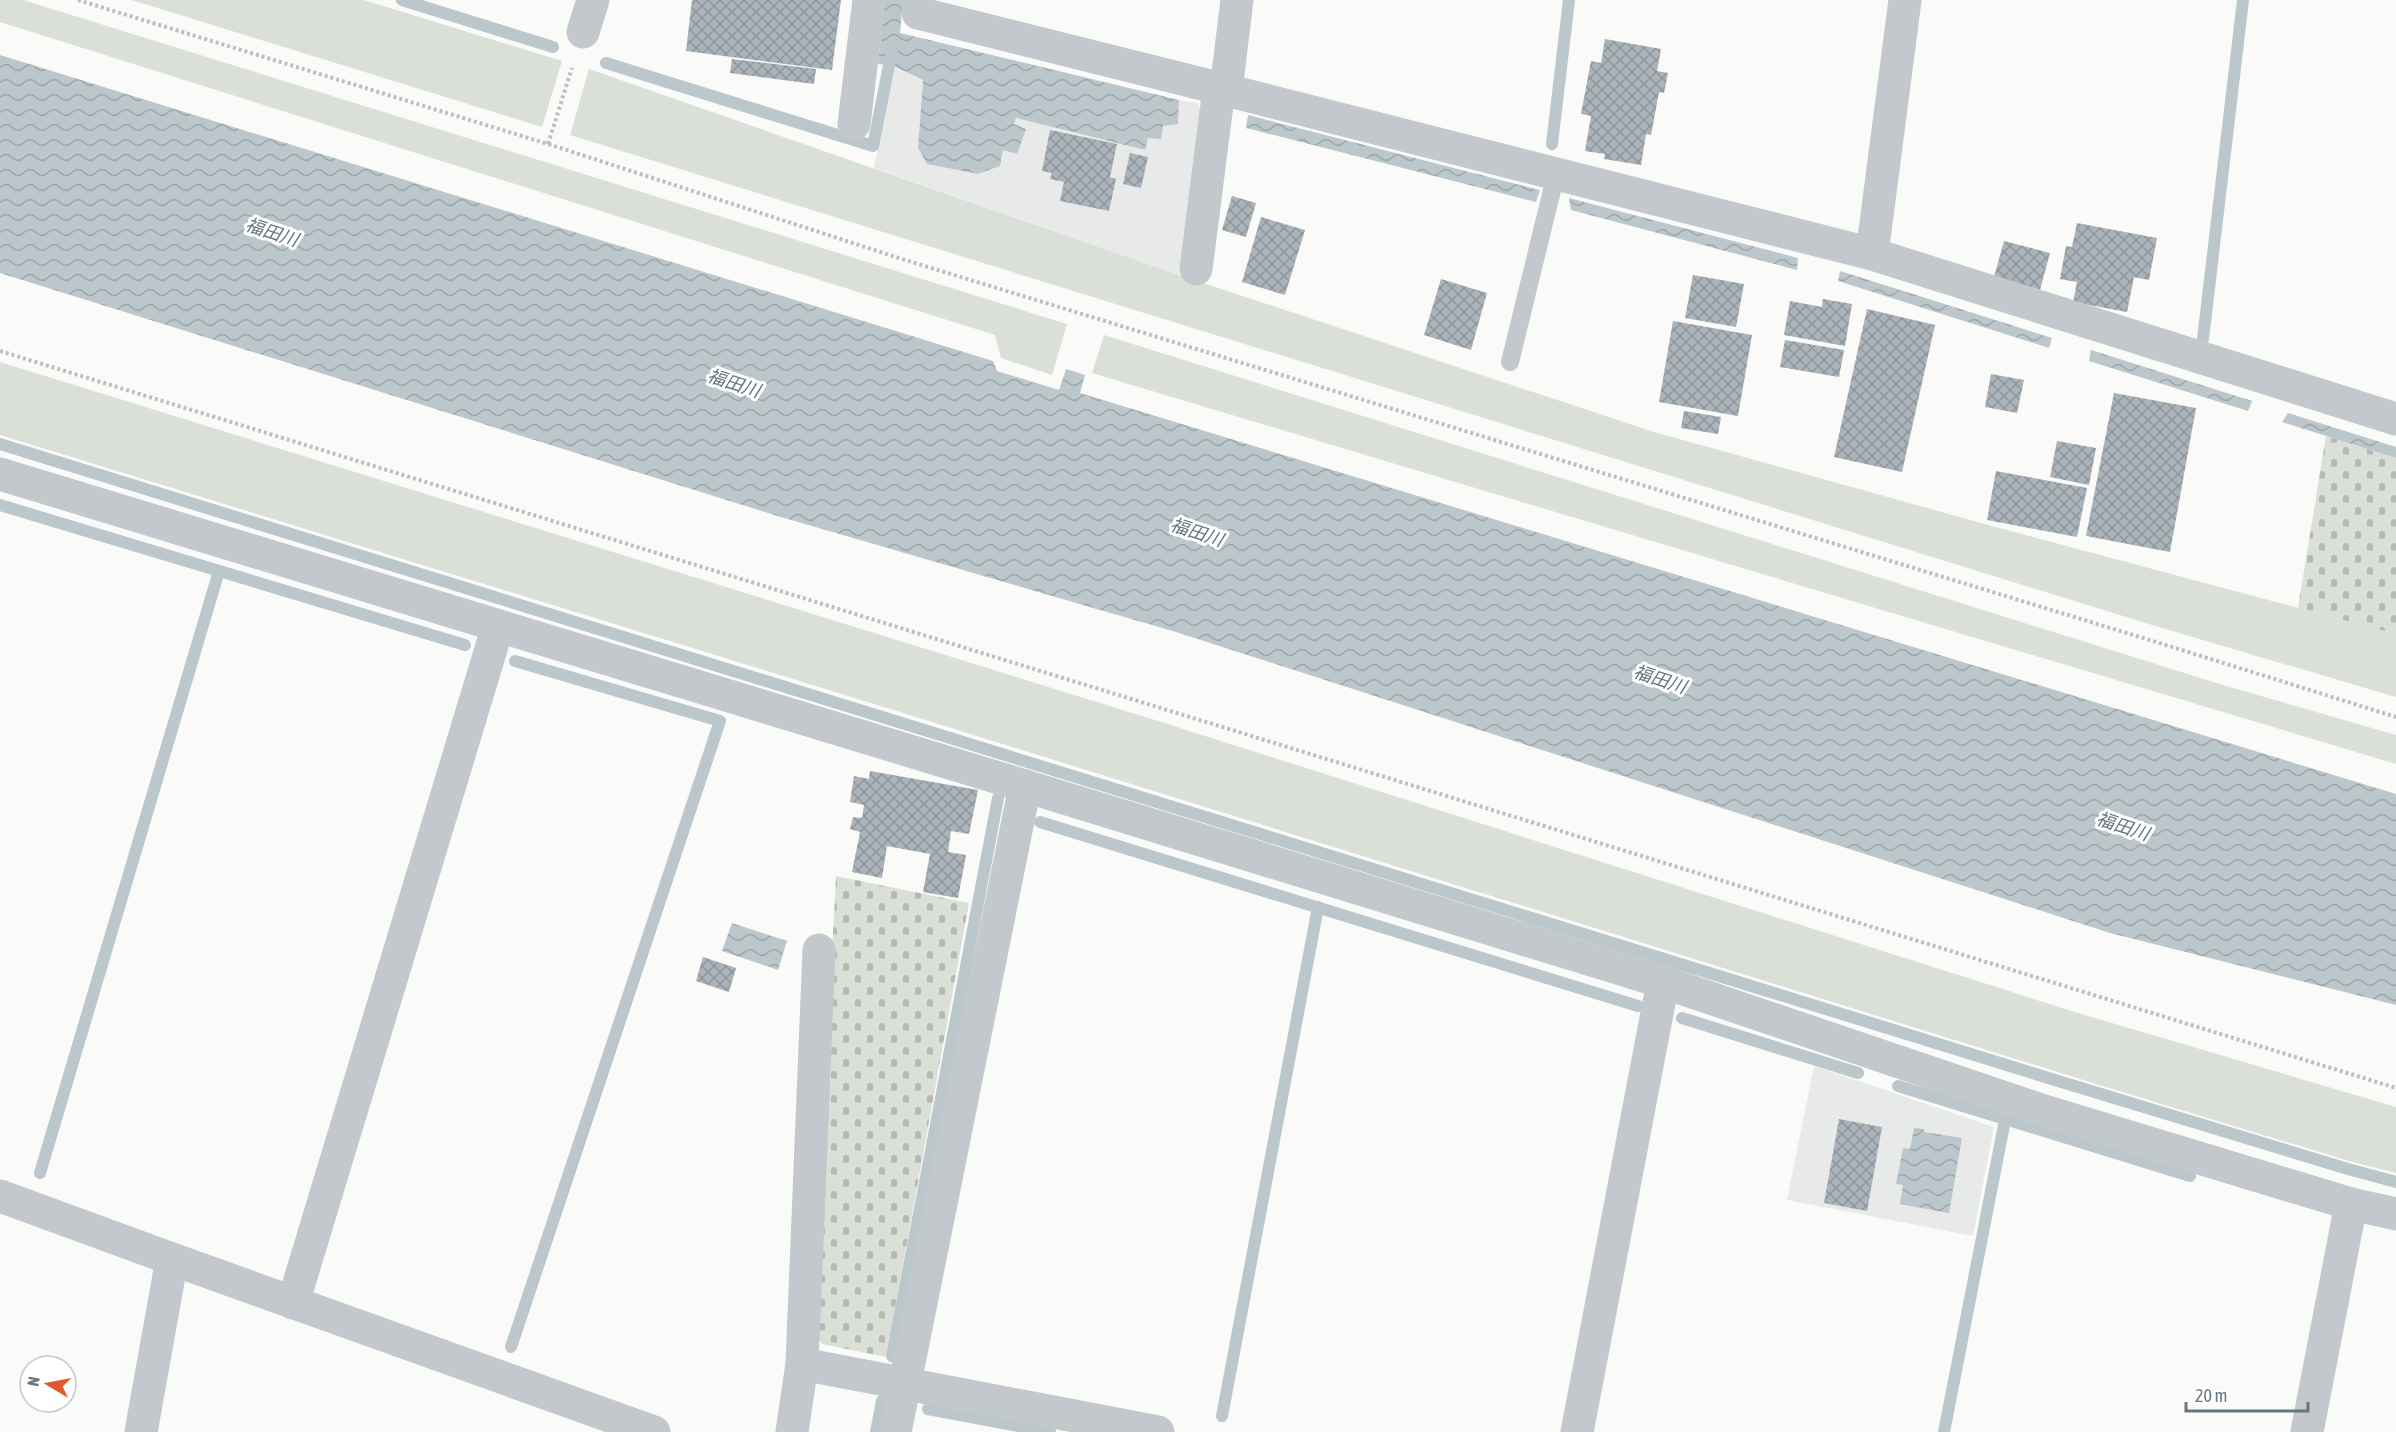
<svg xmlns="http://www.w3.org/2000/svg" width="2396" height="1432" font-family="'Asap Condensed','Noto Sans JP',sans-serif">
<style>
.built{fill:#e8e9e9}
.grass{fill:#dadfd7}
.cemetery{fill:url(#cemetery-stones)}
.water{fill:url(#water-waves)}
.lines{fill:none;stroke-linecap:round;stroke-linejoin:round}
.stream{stroke:#bbc7cb;stroke-width:12}
.building{fill:url(#building-cross-hatch)}
.path{stroke:#bbbfc2;stroke-width:4;stroke-dasharray:3 3;stroke-linecap:butt}
.service{stroke:#c3c8cc;stroke-width:18}
.minor{stroke:#c3c8cc;stroke-width:33}
.labels{text-anchor:middle;dominant-baseline:central;stroke-width:6;stroke-linejoin:round;paint-order:stroke}
.water-label{font-size:18px;font-style:italic;fill:#60757c;stroke:#fff}
</style>
<defs>
<pattern id="cemetery-stones" width="16" height="16" patternUnits="userSpaceOnUse" patternTransform="scale(1.5)"><rect width="16" height="16" fill="#dadfd7"/><path d="M2 7V4a2 2 0 0 1 4 0v3zM10 15v-3a2 2 0 0 1 4 0v3z" fill="#b4b9b4"/></pattern>
<pattern id="water-waves" width="16" height="10" patternUnits="userSpaceOnUse" patternTransform="scale(1.5)"><rect width="16" height="10" fill="#bbc7cb"/><path d="M0 5q4-4 8 0t8 0" fill="none" stroke="#9ca6aa"/></pattern>
<pattern id="building-cross-hatch" width="8" height="8" patternUnits="userSpaceOnUse" patternTransform="scale(1.5)"><rect width="8" height="8" fill="#aab3b9"/><path d="M0 0l8 8M0 8l8-8" fill="none" stroke="#8e969c"/></pattern>
</defs>
<rect width="100%" height="100%" fill="#fafaf8"/>
<g class="built">
<polygon points="894,66 923,80 918,148 927,164 977,174 1000,166 1003,150 1016,154 1014,124 1016,118 1144,150 1148,138 1163,126 1178,124 1179,100 1197,103 1201,110 1179,275 874,168"/>
<polygon points="1814,1066 1994,1127 1973,1236 1787,1200"/>
</g>
<g class="grass">
<polygon points="0,0 23,0 1067,324 1052,375 1001,358 995,335 0,22"/>
<polygon points="132,0 364,0 562,61 542,127"/>
<polygon points="589,69 1179,275 1654,432 1999,528 2396,634 2396,697 2152,625 570,135"/>
<polygon points="1104,335 2226,686 2396,735 2396,764 1092,373"/>
<polygon points="0,362 1158,721 2078,1013 2396,1107 2396,1173 2349,1161 2096,1084 858,699 0,435"/>
</g>
<g class="cemetery">
<polygon points="2326,436 2396,458 2396,634 2298,608"/>
<polygon points="836,876 969,903 886,1357 822,1344 813,1330"/>
</g>
<g class="water">
<polygon points="885,0 903,0 900,33 1179,100 1178,124 1163,126 1161,139 1148,138 1145,150 1016,118 1014,124 1026,129 1017,154 1003,150 1000,166 978,174 927,164 918,148 923,80 894,66 878,64"/>
<polygon points="0,55 993,361 997,371 1059,390 1066,369 1085,375 1080,393 2396,794 2396,1005 2110,933 1176,632 781,517 0,273"/>
<polygon points="1248,115 1540,190 1536,202 1246,128"/>
<polygon points="1569,198 1798,258 1797,270 1571,210"/>
<polygon points="1840,271 2052,338 2049,348 1838,281"/>
<polygon points="2091,350 2252,401 2248,411 2089,361"/>
<polygon points="2288,413 2396,447 2396,458 2282,422"/>
<polygon points="732,923 787,941 778,970 722,951"/>
<polygon points="1914,1128 1924,1129 1924,1132 1962,1138 1949,1213 1900,1204 1903,1185 1896,1184 1903,1148 1910,1149"/>
</g>
<g class="lines">
<g class="stream">
<polyline points="402,0 553,47"/>
<polyline points="606,63 873,146 892,50"/>
<polyline points="1552,144 1569,0"/>
<polyline points="2203,339 2243,0"/>
<polyline points="0,444 2068,1084 2348,1169 2396,1182"/>
<polyline points="0,505 465,645"/>
<polyline points="1040,822 1638,1006"/>
<polyline points="1682,1018 1858,1073"/>
<polyline points="1898,1086 2190,1176"/>
<polyline points="40,1173 219,571"/>
<polyline points="511,1347 720,721 515,661"/>
<polyline points="892,1356 998,798"/>
<polyline points="928,1409 1050,1432"/>
<polyline points="1222,1416 1318,907"/>
<polyline points="876,1432 882,1401"/>
<polyline points="1944,1432 2005,1120"/>
</g>
</g>
<g class="building">
<polygon points="692,0 841,0 832,70 686,51"/>
<polygon points="1605,39 1661,49 1657,71 1668,73 1664,93 1659,92 1651,135 1646,134 1641,165 1604,159 1605,154 1585,151 1591,116 1581,114 1591,61 1601,63"/>
<polygon points="732,59 816,69 814,84 730,73"/>
<polygon points="1050,130 1117,144 1110,177 1116,179 1109,211 1060,201 1064,182 1050,179 1052,173 1042,171"/>
<polygon points="1130,153 1148,157 1141,188 1123,184"/>
<polygon points="1232,196 1256,203 1246,237 1222,230"/>
<polygon points="1261,217 1305,230 1285,295 1242,282"/>
<polygon points="2077,223 2157,238 2149,280 2134,277 2127,312 2073,302 2077,282 2060,279 2066,246 2072,247"/>
<polygon points="2004,241 2050,253 2040,290 1994,277"/>
<polygon points="1693,275 1744,284 1736,327 1685,318"/>
<polygon points="1441,279 1487,293 1471,350 1424,335"/>
<polygon points="1823,299 1852,304 1845,346 1784,335 1790,301 1822,307"/>
<polygon points="1867,309 1935,325 1902,472 1834,457"/>
<polygon points="1673,321 1752,335 1738,416 1659,402"/>
<polygon points="1785,340 1844,350 1839,377 1780,367"/>
<polygon points="1991,374 2024,380 2017,413 1985,407"/>
<polygon points="2114,393 2196,408 2170,552 2086,536"/>
<polygon points="1684,411 1721,417 1718,434 1681,428"/>
<polygon points="2057,441 2096,448 2089,485 2050,477"/>
<polygon points="1996,471 2087,488 2077,537 1987,520"/>
<polygon points="870,771 978,790 969,834 951,831 948,852 966,855 958,898 923,892 930,854 887,846 882,878 852,872 860,832 850,829 853,817 862,818 864,805 850,802 854,776 869,779"/>
<polygon points="703,957 736,968 729,992 696,981"/>
<polygon points="1839,1119 1882,1127 1867,1211 1824,1203"/>
</g>
<g class="lines">
<g class="path">
<polyline points="78,0 548,144 905,260 2153,641 2396,717"/>
<polyline points="548,144 572,68"/>
<polyline points="0,351 2396,1088"/>
</g>
<polyline class="service" points="1510,362 1556,174"/>
<g class="minor">
<polyline points="919,0 918,13 1226,90"/>
<polyline points="1237,0 1226,90 1872,254 2396,419"/>
<polyline points="583,32 593,0"/>
<polyline points="854,124 869,0"/>
<polyline points="1872,254 1905,0"/>
<polyline points="1196,269 1219,89"/>
<polyline points="0,474 1025,786"/>
<polyline points="0,1196 172,1259 654,1432"/>
<polyline points="293,1303 498,626"/>
<polyline points="802,1364 1158,1432"/>
<polyline points="141,1432 172,1259"/>
<polyline points="792,1432 802,1364 819,950"/>
<polyline points="895,1432 1025,786 1663,982 2041,1110 2351,1204 2396,1214"/>
<polyline points="1577,1432 1663,982"/>
<polyline points="2307,1432 2351,1204"/>
</g>
</g>
<g class="labels">
<g class="water-label">
<text transform="translate(272 232) rotate(18)">福田川</text>
<text transform="translate(734 383) rotate(18)">福田川</text>
<text transform="translate(1197 532) rotate(18)">福田川</text>
<text transform="translate(1660 679) rotate(18)">福田川</text>
<text transform="translate(2123 826) rotate(18)">福田川</text>
</g>
</g>
<g transform="translate(48 1384) rotate(280)"><circle r="28" fill="#ffffff" stroke="#c1c8cd" stroke-width="1.5"/>
<path d="M0-4.5L10 22L0 15L-10 22Z" fill="#e4572e"/>
<text y="-9" font-size="16" font-weight="bold" text-anchor="middle" fill="#657683">N</text>
</g>
<path d="M2186 1402v9h122v-9" fill="none" stroke="#657683" stroke-width="3"/>
<text x="2195" y="1402" font-size="18" fill="#657683" stroke="#ffffff" stroke-width="4.5" paint-order="stroke">20 m</text>
</svg>
